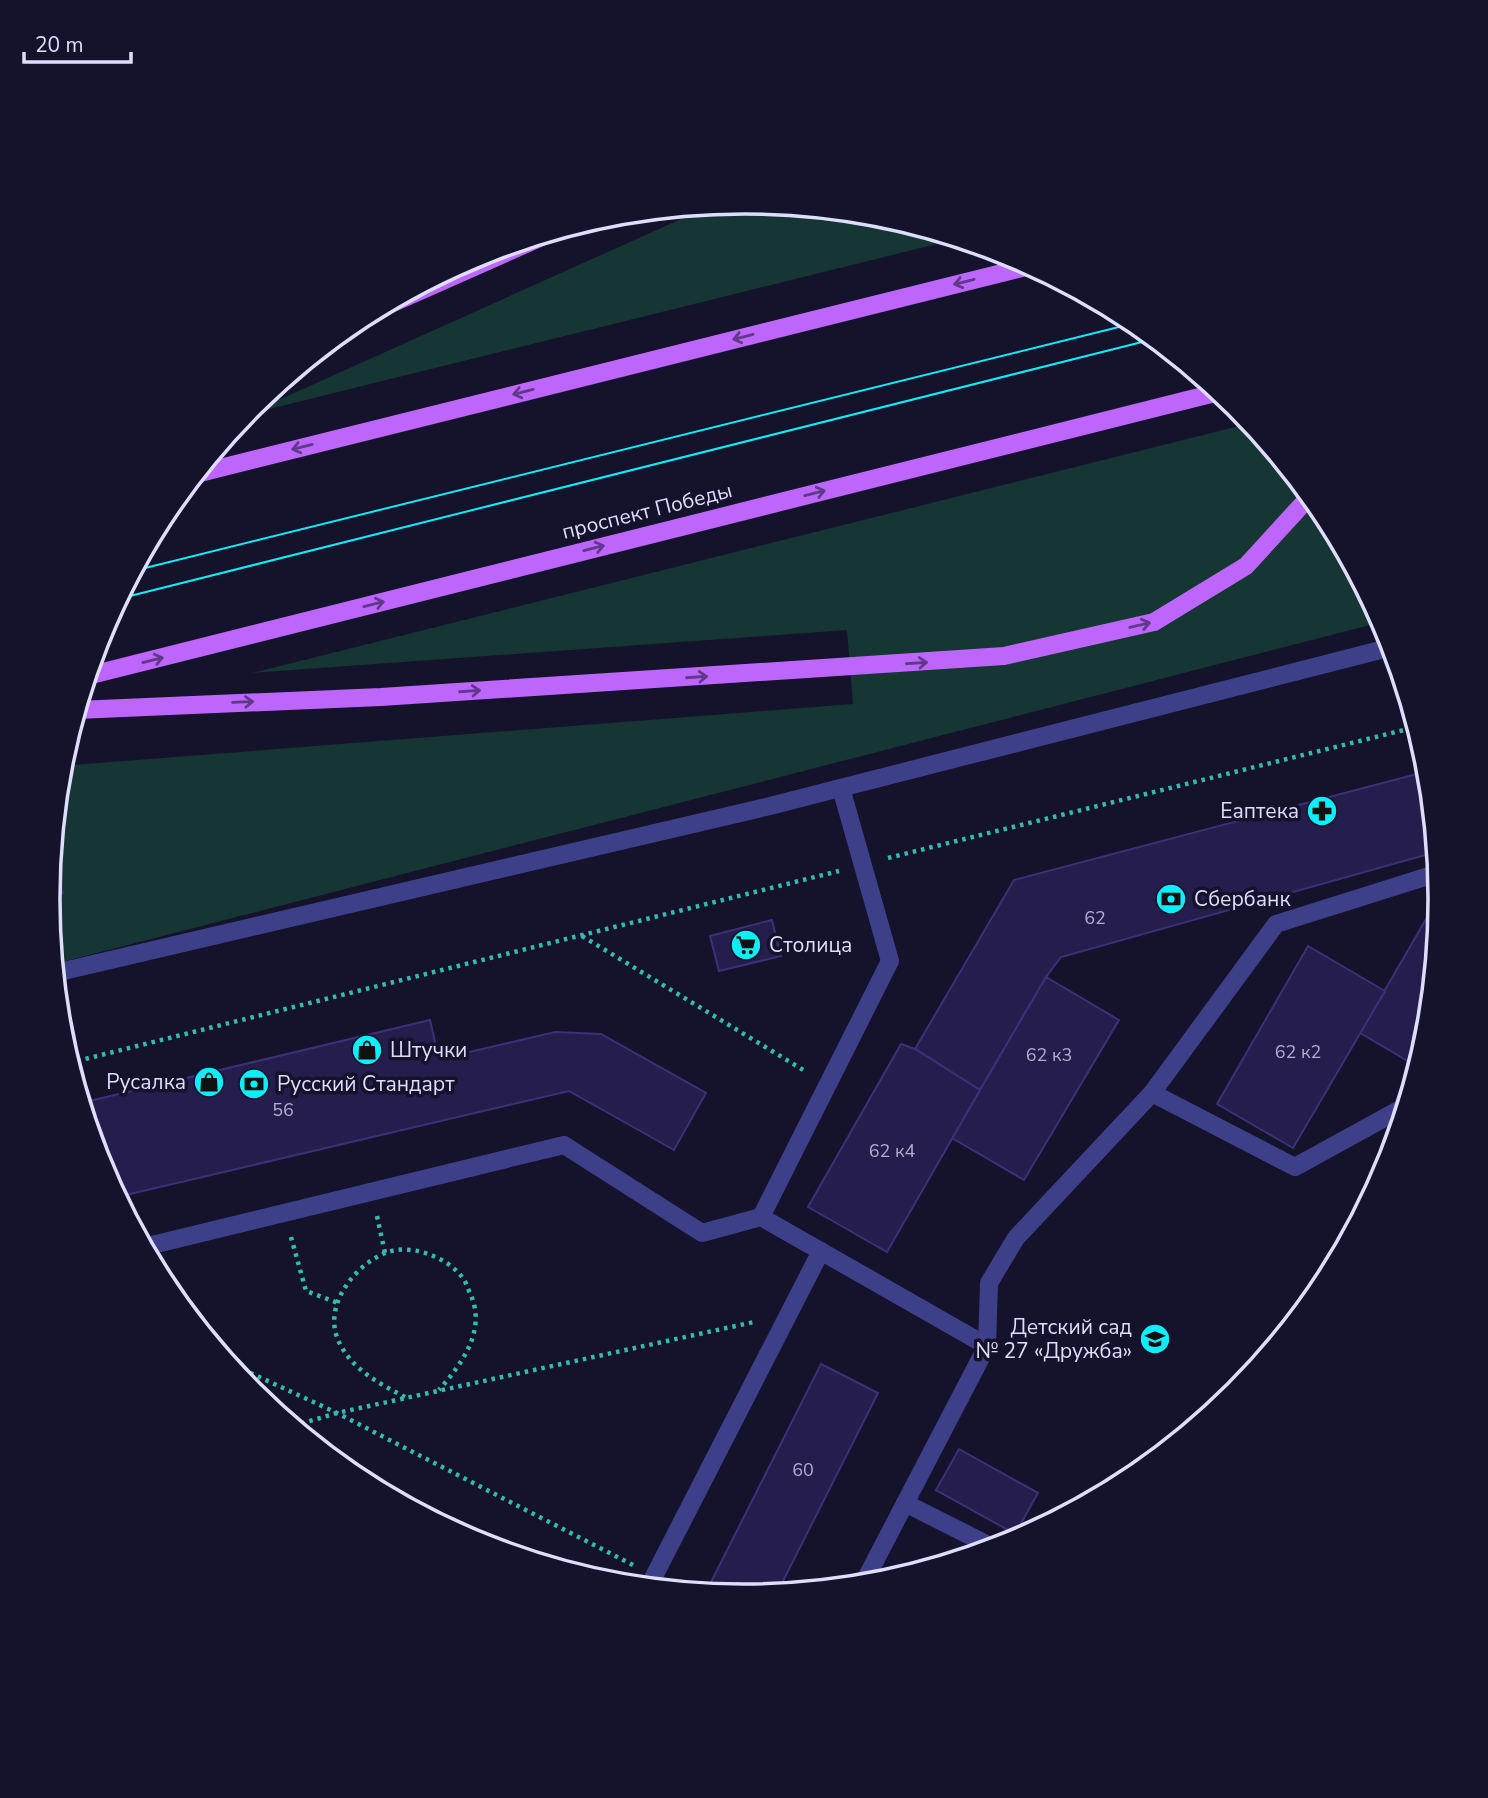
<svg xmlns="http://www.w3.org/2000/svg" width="1488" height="1798" font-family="'Nunito Sans',sans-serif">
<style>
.green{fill:#153633}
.building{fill:#251e4c;stroke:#3c3178;stroke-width:2}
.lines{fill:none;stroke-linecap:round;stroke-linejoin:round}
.path{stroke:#33bcad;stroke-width:4.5;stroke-dasharray:3.5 5;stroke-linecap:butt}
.service{stroke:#3e3f89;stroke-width:18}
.primary{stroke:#bd66fc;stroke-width:18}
.tram{stroke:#0deefa;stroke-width:2}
.oneway{stroke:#61388a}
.labels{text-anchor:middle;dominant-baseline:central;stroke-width:7;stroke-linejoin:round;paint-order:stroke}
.number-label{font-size:18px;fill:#b0add2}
.street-label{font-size:21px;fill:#dfddfe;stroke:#15122c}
.poi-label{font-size:21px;fill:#dfddfe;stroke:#15122c;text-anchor:start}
.rim{fill:none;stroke:#dfddfe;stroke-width:3.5}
</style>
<rect width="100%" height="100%" fill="#15122c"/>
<g class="green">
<polygon points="744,202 880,216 957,239 245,415 710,206"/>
<polygon points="1251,423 1324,512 1382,622 54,964 47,899 60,766 853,704 847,630 252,673"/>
</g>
<g class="building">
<polygon points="1428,771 1436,852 1061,957 1046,977 980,1090 915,1049 1014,880"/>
<polygon points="52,851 63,893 47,897"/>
<polygon points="1440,895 1427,1035 1418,1067 1360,1033"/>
<polygon points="772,920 781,956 719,971 710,936"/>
<polygon points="1308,946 1385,991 1293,1148 1217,1104"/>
<polygon points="1046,977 1119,1020 1024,1180 952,1138"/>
<polygon points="430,1020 439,1059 555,1032 601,1034 706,1093 674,1150 569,1091 117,1197 100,1165 81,1103"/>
<polygon points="901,1044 915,1049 980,1090 887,1252 808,1207"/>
<polygon points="1286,1318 1294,1322 1267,1354"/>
<polygon points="821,1364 878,1393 777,1593 744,1596 706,1592"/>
<polygon points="959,1449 1038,1493 1015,1534 936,1490"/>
</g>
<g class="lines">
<g class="path">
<polyline points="888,858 1416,727"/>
<polyline points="582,936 805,1071"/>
<polyline points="69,1063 839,871"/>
<polyline points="377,1216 385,1253"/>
<polyline points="291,1237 306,1291 338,1303"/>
<polyline points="227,1362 337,1413 633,1565"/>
<path d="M 405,1397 C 380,1384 353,1370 340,1344 C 321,1309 352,1267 385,1253 C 409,1243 446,1256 462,1277 C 465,1280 467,1286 469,1291 C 488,1329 463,1362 439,1390"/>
<polyline points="293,1426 337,1413 754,1322"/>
</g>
<g class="service">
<polyline points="55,973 770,806 1392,647"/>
<polyline points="1152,1093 1276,924 1438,873"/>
<polyline points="761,1217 890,961 841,788"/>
<polyline points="144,1247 564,1145 702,1233 761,1217 987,1346"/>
<polyline points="905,1503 994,1548"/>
<polyline points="863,1584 987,1346 989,1283 1016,1238 1152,1093 1295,1167 1406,1106"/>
<polyline points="649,1586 821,1251"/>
</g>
<g class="primary">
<polyline points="359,318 553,232"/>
<polyline points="196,474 1030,266"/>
<polyline points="87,676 1219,392"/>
<polyline points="77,710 381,697 1004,656 1154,622 1246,566 1310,496"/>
</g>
<g class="tram">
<polyline points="133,571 1135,323"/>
<polyline points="118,599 1154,339"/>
</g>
</g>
<defs><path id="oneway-shaft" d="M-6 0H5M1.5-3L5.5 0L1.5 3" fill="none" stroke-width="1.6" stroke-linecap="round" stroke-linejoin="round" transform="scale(1.75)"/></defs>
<g class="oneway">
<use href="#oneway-shaft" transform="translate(964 282) rotate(166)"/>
<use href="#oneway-shaft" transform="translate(743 337) rotate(166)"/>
<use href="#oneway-shaft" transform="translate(523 392) rotate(166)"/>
<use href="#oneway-shaft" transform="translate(302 447) rotate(166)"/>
<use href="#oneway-shaft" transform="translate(815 493) rotate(-14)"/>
<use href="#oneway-shaft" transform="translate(594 548) rotate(-14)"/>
<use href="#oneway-shaft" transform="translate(374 604) rotate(-14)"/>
<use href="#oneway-shaft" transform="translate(1140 625) rotate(-13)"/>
<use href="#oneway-shaft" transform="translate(153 660) rotate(-14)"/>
<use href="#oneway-shaft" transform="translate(917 663) rotate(-4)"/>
<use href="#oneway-shaft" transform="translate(697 677) rotate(-4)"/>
<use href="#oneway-shaft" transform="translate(470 691) rotate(-4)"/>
<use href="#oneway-shaft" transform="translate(243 702) rotate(-2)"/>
</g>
<defs>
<g id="pharmacy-disc" transform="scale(1.575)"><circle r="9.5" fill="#0deefa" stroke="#15122c"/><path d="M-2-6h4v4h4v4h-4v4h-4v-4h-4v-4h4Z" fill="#111"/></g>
<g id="bank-disc" transform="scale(1.575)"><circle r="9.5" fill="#0deefa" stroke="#15122c"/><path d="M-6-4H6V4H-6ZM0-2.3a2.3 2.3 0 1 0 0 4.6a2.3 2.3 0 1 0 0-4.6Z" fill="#111"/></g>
<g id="supermarket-disc" transform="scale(1.575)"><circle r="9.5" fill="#0deefa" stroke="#15122c"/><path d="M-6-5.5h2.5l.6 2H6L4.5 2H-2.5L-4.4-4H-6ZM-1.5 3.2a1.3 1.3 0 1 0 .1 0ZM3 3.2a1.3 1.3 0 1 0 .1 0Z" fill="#111"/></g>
<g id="shop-disc" transform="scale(1.575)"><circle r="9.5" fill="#0deefa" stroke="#15122c"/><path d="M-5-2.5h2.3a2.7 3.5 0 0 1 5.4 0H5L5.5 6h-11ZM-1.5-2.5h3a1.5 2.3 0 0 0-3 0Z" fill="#111"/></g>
<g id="school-disc" transform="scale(1.575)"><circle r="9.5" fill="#0deefa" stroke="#15122c"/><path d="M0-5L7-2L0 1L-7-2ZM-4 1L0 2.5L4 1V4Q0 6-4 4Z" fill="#111"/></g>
</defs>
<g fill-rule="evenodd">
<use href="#pharmacy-disc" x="1322" y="811"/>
<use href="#bank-disc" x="1171" y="899"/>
<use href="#supermarket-disc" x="746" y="945"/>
<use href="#shop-disc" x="367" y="1050"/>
<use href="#shop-disc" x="209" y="1082"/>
<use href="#bank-disc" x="254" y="1084"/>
<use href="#school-disc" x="1155" y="1339"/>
</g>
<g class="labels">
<g class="number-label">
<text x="1095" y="918">62</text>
<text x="1298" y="1052">62 к2</text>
<text x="1049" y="1055">62 к3</text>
<text x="283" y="1110">56</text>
<text x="892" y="1151">62 к4</text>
<text x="803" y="1470">60</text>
</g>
<g class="street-label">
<text transform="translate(647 511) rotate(-14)">проспект Победы</text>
</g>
<g class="poi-label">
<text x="1299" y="811" text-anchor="end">Еаптека</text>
<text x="1194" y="899">Сбербанк</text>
<text x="769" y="945">Столица</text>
<text x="390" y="1050">Штучки</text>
<text x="186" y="1082" text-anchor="end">Русалка</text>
<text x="277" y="1084">Русский Стандарт</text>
<text x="1132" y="1327" text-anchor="end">Детский сад<tspan x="1132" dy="24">№ 27 «Дружба»</tspan></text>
</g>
</g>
<path d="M0 0H1488V1798H0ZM744 214H744A684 684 0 0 1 1428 898V900A684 684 0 0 1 744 1584H744A684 684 0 0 1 60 900V898A684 684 0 0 1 744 214Z" fill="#15122c" fill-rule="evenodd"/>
<path class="rim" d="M744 214H744A684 684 0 0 1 1428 898V900A684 684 0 0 1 744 1584H744A684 684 0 0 1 60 900V898A684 684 0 0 1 744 214Z"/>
<path d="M24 52v10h107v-10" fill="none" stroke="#dfddfe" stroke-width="3.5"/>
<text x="35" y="52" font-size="21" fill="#dfddfe" stroke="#15122c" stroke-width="5" paint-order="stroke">20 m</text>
</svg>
